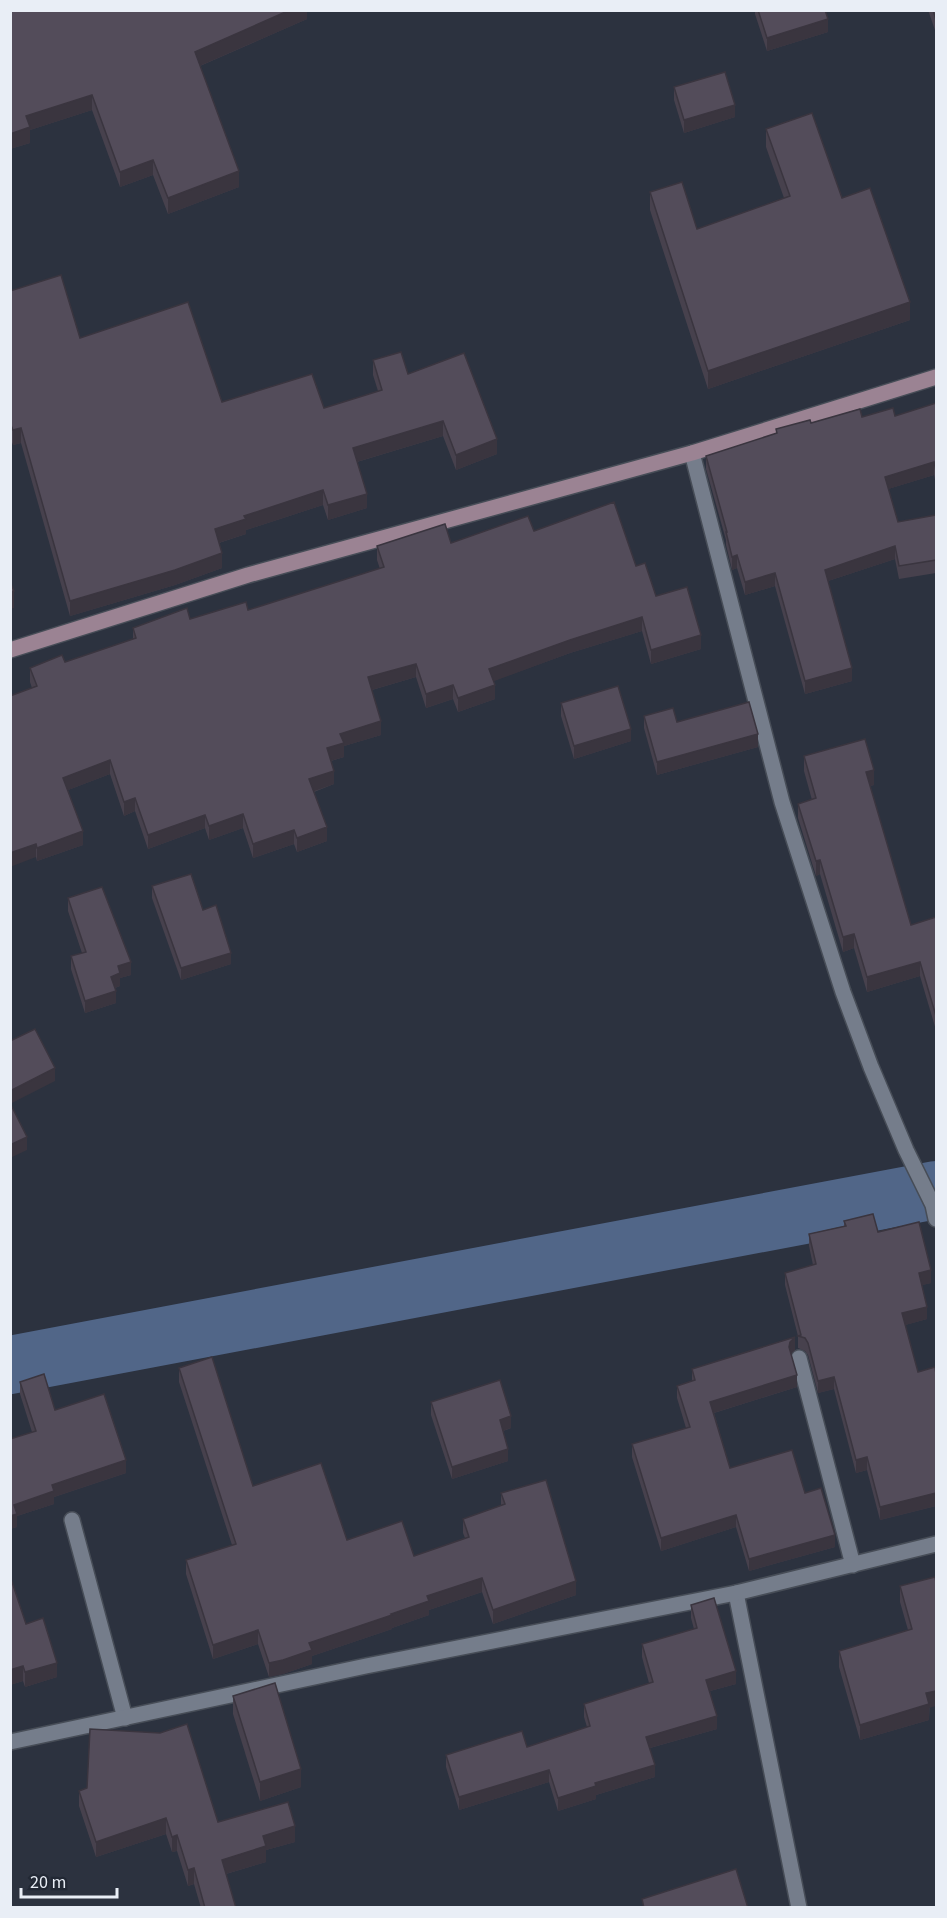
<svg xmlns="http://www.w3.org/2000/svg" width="947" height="1918" font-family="'Source Sans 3',sans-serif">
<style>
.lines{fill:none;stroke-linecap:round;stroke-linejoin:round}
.river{stroke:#516688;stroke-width:58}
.street-casing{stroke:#474d57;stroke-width:18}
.secondary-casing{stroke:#474d57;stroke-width:18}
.street{stroke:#757d8b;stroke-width:15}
.secondary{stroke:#9b8393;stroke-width:15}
.wall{fill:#47414d}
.shaded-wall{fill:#3a353f}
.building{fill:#534c5a;stroke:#3a353f;stroke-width:1.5}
</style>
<rect width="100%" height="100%" fill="#2c323f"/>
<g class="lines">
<polyline class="river" points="10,1365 936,1190"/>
<g class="street-casing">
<g id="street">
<polyline points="692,453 782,802 843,992 871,1067 906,1150 933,1205 936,1219"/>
<polyline points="799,1358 853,1565"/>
<polyline points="72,1520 125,1718"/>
<polyline points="736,1593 799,1908"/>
<polyline points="10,1742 366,1666 736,1593 936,1544"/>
</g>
</g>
<g class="secondary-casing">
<polyline id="secondary" points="10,650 248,575 692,453 936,377"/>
</g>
<use href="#street" class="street"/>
<use href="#secondary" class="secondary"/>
</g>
<g class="wall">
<polygon points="10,10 307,10 307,19 200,66 239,187 168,214 153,175 120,187 92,110 30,130 30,143 10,149"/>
<polygon points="755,10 825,10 828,32 767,51 755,14"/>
<polygon points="928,10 936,10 936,33"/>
<polygon points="674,87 735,117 684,133 674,100"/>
<polygon points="766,129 842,198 910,320 708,389 650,210 650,192 697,229 784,198 766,147"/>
<polygon points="10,291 80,338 222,402 324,408 378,391 373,375 373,360 408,374 497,454 456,470 443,436 357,462 367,508 328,520 323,505 246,530 246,534 219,543 222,568 175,585 70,616 21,443 13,445 10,437"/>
<polygon points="936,403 936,484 934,475 888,489 898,522 936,515 936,573 899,579 895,559 828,581 852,681 805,694 775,586 745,595 737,568 732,570 726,545 726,540 706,469 706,456 776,434 776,429 811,423 862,417 895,416"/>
<polygon points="534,531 636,566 656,596 701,649 651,664 642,631 570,653 493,681 495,699 458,712 453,699 426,708 416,677 372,690 381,735 344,746 344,757 331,761 334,784 314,792 327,841 297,852 294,844 253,858 243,828 209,840 205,828 148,849 135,811 124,816 110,774 68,790 83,845 37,861 36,857 32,688 30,682 30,668 65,662 133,639 133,628 248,610 380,569 377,560 377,546 451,543"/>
<polygon points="561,703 631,741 574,759 561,716"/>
<polygon points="644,716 677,722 758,747 657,775 644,728"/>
<polygon points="804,756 874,785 870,786 911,925 936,917 936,1030 920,976 867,992 854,948 843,952 820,874 816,876 798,818 798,804 812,800 804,771"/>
<polygon points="152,886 203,910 231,964 181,980 152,898"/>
<polygon points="68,898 131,975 120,978 120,986 115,988 116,1003 85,1013 71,969 71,956 82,953 68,911"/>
<polygon points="844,1221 878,1232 931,1283 922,1285 927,1319 905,1325 918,1372 936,1374 936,1506 880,1520 867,1470 856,1473 834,1389 818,1393 808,1355 805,1351 798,1348 798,1336 785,1285 785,1273 813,1265 809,1246 809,1234 844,1226"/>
<polygon points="795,1350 791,1353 797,1387 714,1413 730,1468 805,1493 835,1547 749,1571 736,1527 661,1551 632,1457 632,1444 686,1428 677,1398 677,1386 692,1381 692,1369"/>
<polygon points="179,1368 253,1486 347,1540 414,1556 465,1538 463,1533 463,1519 501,1506 501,1493 576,1595 493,1624 482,1592 429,1610 429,1615 392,1628 392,1629 312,1656 312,1664 283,1674 269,1677 258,1644 213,1659 186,1574 186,1560 232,1545 179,1382"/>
<polygon points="20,1382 55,1410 126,1473 54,1497 54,1504 17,1516 17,1527 10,1529 32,1432 20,1394"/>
<polygon points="431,1402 511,1428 503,1431 508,1461 452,1479 431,1415"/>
<polygon points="935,1577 929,1720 860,1740 839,1667 839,1651 908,1630 900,1602 900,1586"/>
<polygon points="691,1605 736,1684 710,1691 717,1729 650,1748 655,1777 596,1795 596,1799 558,1811 549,1782 459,1810 446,1767 446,1755 527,1747 587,1727 584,1717 584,1704 649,1683 642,1657 642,1644 694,1629 691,1618"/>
<polygon points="26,1624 57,1677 25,1687 23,1681 10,1685"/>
<polygon points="233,1696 301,1787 260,1801 233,1714"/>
<polygon points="79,1791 218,1822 295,1842 266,1850 266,1862 226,1874 236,1908 201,1908 194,1884 188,1886 177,1851 172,1852 166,1834 96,1857 79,1806"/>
</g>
<g class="shaded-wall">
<polygon points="290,10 307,10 307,19 195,68 195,52"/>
<polygon points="828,19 828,32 767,51 767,38"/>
<polygon points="92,95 92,110 30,130 30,143 10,149 10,134 26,116"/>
<polygon points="735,105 735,117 684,133 684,120"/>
<polygon points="153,160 153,175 120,187 120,172"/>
<polygon points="239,171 239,187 168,214 168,198"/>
<polygon points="910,302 910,320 708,389 708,371"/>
<polygon points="443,421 443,436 353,463 353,448"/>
<polygon points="21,428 21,443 13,445 13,430"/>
<polygon points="497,439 497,454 456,470 456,455"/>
<polygon points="934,462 934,475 885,490 885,477"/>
<polygon points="323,490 323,505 246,530 246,534 215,544 215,529 244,516"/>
<polygon points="367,494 367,508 328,520 328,505"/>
<polygon points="895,546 895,559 825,582 825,570"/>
<polygon points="222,553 222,568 175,585 70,616 70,601"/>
<polygon points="737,555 737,568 732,570 732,557"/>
<polygon points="775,573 775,586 745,595 745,582"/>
<polygon points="14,591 14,608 10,609 10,592"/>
<polygon points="642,617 642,631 570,653 489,683 489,669 570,640"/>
<polygon points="701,635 701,649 651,664 651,650"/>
<polygon points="416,664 416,677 368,691 368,677"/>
<polygon points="852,668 852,681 805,694 805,681"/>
<polygon points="453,685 453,699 426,708 426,694"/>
<polygon points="495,685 495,699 458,712 458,698"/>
<polygon points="381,721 381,735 344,746 344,757 327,762 327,748 340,734"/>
<polygon points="631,729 631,741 574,759 574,746"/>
<polygon points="758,734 758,747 657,775 657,762"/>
<polygon points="110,760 110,774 63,792 63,778"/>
<polygon points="874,770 874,785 866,787 866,772"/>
<polygon points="334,771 334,784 309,793 309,779"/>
<polygon points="135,798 135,811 124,816 124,802"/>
<polygon points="243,814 243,828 209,840 209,826"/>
<polygon points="205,815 205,828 148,849 148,835"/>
<polygon points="327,827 327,841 297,852 297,838"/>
<polygon points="294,830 294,844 253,858 253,844"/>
<polygon points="83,831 83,845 37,861 37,848"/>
<polygon points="36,844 36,857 10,867 10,853"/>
<polygon points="820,860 820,874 816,876 816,861"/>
<polygon points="854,934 854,948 843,952 843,937"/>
<polygon points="231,953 231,964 181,980 181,968"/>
<polygon points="131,962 131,975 120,978 120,986 111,989 111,977 118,966"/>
<polygon points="920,962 920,976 867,992 867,977"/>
<polygon points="116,991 116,1003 85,1013 85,1001"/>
<polygon points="55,1068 55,1081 10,1104 10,1091"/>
<polygon points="27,1137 27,1150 10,1158 10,1145"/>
<polygon points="931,1270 931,1283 919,1286 919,1273"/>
<polygon points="927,1307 927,1319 902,1326 902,1313"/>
<polygon points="795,1337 795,1350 790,1355 790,1342"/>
<polygon points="797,1375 797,1387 710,1414 710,1402"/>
<polygon points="834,1377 834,1389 818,1393 818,1381"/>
<polygon points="511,1416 511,1428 500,1432 500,1420"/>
<polygon points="508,1449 508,1461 452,1479 452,1467"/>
<polygon points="867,1457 867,1470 856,1473 856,1460"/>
<polygon points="126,1460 126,1473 54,1497 54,1504 17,1516 17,1527 10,1529 10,1516 14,1505 52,1485"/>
<polygon points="936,1493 936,1506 880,1520 880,1507"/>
<polygon points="736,1515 736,1527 661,1551 661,1538"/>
<polygon points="835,1535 835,1547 749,1571 749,1559"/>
<polygon points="482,1578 482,1592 429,1610 429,1615 392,1628 392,1629 312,1656 312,1664 283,1674 269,1677 269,1663 309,1643 391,1614 427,1596"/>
<polygon points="576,1581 576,1595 493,1624 493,1610"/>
<polygon points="258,1630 258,1644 213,1659 213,1645"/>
<polygon points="57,1663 57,1677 25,1687 25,1672"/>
<polygon points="23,1666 23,1681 10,1685 10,1670"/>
<polygon points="736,1671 736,1684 706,1692 706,1680"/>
<polygon points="936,1691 936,1706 929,1708 929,1720 860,1740 860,1725 926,1693"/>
<polygon points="717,1716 717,1729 646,1749 646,1737"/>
<polygon points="655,1765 655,1777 596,1795 596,1799 558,1811 558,1798 595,1783"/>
<polygon points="301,1769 301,1787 260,1801 260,1782"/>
<polygon points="549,1770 549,1782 459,1810 459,1797"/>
<polygon points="166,1818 166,1834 96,1857 96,1842"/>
<polygon points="295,1826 295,1842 266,1850 266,1862 222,1875 222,1860 263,1836"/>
<polygon points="177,1835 177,1851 172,1852 172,1837"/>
<polygon points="194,1868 194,1884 188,1886 188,1870"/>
</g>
<g class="building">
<polygon points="10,10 290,10 195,52 239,171 168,198 153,160 120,172 92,95 26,116 30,127 10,134"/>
<polygon points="758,10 825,10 828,19 767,38"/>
<polygon points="933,10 936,10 936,20"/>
<polygon points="725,72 735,105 684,120 674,87"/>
<polygon points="812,113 842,198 870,188 910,302 708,371 650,192 682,182 697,229 790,196 766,129"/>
<polygon points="61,275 80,338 188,302 222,402 312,374 324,408 382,390 373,360 401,352 408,374 464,353 497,439 456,455 443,421 353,448 367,494 328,505 323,490 244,516 246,519 215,529 222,553 175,570 70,601 21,428 13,430 10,423 10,291"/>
<polygon points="936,403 936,471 934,462 885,477 898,522 936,515 936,560 899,566 895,546 825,570 852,668 805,681 775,573 745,582 737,555 732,557 726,532 727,532 706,456 777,433 776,429 810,420 811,423 860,409 862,417 893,408 895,416"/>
<polygon points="614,502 636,566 645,563 656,596 687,587 701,635 651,650 642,617 570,640 489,669 495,685 458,698 453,685 426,694 416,664 368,677 381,721 340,734 344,743 327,748 334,771 309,779 327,827 297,838 294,830 253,844 243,814 209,826 205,815 148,835 135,798 124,802 110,760 63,778 83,831 37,848 36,844 10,853 10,696 37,686 30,668 62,655 65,662 136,638 133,628 187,608 190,619 246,602 248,610 384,567 377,546 445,524 451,543 528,516 534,531"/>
<polygon points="10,582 14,591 10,592"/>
<polygon points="618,686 631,729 574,746 561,703"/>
<polygon points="749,702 758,734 657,762 644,716 673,708 677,722"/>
<polygon points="865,739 874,770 866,772 911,925 936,917 936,1016 920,962 867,977 854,934 843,937 820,860 816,861 798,804 816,798 804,756"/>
<polygon points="191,874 203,910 216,905 231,953 181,968 152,886"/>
<polygon points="102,887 131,962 118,966 120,973 111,977 116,991 85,1001 71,956 86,952 68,898"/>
<polygon points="35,1029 55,1068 10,1091 10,1041"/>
<polygon points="10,1103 27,1137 10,1145"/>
<polygon points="873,1214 878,1232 919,1222 931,1270 919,1273 927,1307 902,1313 918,1372 935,1367 936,1374 936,1493 880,1507 867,1457 856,1460 834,1377 818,1381 808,1343 805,1338 798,1336 801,1335 785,1273 816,1264 809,1234 846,1226 844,1221"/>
<polygon points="795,1337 790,1342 789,1347 797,1375 710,1402 730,1468 792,1450 805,1493 821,1488 835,1535 749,1559 736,1515 661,1538 632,1444 690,1427 677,1386 695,1380 692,1369"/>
<polygon points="212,1357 253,1486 321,1463 347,1540 402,1521 414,1556 469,1537 463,1519 505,1504 501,1493 546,1480 576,1581 493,1610 482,1578 427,1596 429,1601 391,1614 392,1615 309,1643 312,1650 283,1660 269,1663 258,1630 213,1645 186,1560 236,1544 179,1368"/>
<polygon points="44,1374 55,1410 104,1394 126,1460 52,1485 54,1491 14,1505 17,1514 10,1516 10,1439 36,1431 20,1382"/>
<polygon points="500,1380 511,1416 500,1420 508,1449 452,1467 431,1402"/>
<polygon points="10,1576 26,1624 43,1618 57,1663 25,1672 23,1666 10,1670"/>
<polygon points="935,1577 936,1582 936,1691 926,1693 929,1704 860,1725 839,1651 912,1629 900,1586"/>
<polygon points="714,1598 736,1671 706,1680 717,1716 646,1737 655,1765 595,1783 596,1786 558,1798 549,1770 459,1797 446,1755 522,1731 527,1747 590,1726 584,1704 653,1682 642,1644 697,1628 691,1605"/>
<polygon points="275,1683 301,1769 260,1782 233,1696"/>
<polygon points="187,1724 218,1822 288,1802 295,1826 263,1836 266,1846 222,1860 236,1908 205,1908 194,1868 188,1870 177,1835 172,1837 166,1818 96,1842 79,1791 87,1788 90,1729 160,1733"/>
<polygon points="736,1869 748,1908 644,1908 642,1899"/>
</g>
<rect width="947" height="1918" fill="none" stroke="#e9eef6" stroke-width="24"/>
<path d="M21 1888v9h96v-9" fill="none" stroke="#e9eef6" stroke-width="3"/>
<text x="30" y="1888" font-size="18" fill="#e9eef6" stroke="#222834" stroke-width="4.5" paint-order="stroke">20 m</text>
</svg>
